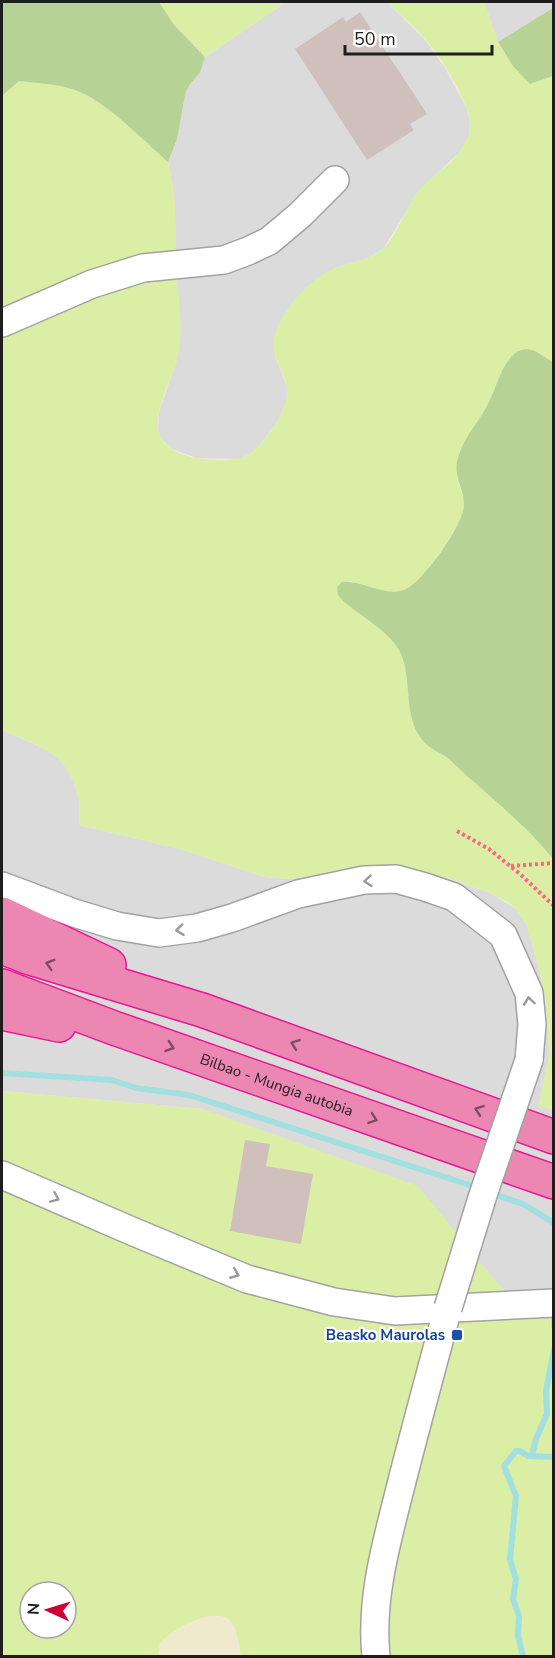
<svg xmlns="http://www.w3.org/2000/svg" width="555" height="1658" font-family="'Nunito Sans',sans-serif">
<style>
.residential{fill:#dcdbdb}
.farmland{fill:#f0eacd}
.grass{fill:#dbeea6;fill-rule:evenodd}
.forest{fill:#b6d295}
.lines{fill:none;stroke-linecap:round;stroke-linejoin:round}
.stream{stroke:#a1e0df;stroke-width:6}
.building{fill:#d0c0bc}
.minor-casing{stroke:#a2a2a2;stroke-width:30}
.highway-casing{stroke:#e61891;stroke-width:36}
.path{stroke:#ff657b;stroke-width:4;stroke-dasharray:3 3;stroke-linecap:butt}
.minor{stroke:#fff;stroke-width:27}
.highway{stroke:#ec86b2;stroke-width:33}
.minor-bridge-casing{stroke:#a2a2a2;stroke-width:30;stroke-linecap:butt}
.minor-bridge{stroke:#fff;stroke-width:27}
.oneway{stroke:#9a9a9a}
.oneway2{stroke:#7b4d61}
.transit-dot{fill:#1a4fb4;stroke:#fff;stroke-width:2}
.labels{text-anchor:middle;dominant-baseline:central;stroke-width:4.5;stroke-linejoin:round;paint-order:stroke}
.street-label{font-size:15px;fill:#1e1e1e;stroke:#fff}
.transit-label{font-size:15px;font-weight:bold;fill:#164399;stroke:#fff;text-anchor:end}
</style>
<rect width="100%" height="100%" fill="#f0e9e3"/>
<g class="residential">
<polygon points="286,2 387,2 426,41 445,68 467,109 470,123 469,136 460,152 419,190 383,249 368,258 337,267 306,287 291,306 277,328 275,356 287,387 286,403 277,422 259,446 250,454 238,459 197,458 172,449 160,438 158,430 159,412 176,363 180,336 174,196 168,162 177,139 186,91 190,84 200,73 205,57"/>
<polygon points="484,2 553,2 553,8 498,42"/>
<polygon points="2,730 45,749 61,759 71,776 78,795 80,803 79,825 180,849 265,877 291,879 354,869 406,869 431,873 490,893 516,909 527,926 540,973 549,1038 549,1056 539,1106 553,1109 553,1300 522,1310 493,1278 203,1109 2,1091"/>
</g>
<polygon class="farmland" points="212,1616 219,1616 229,1620 235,1631 241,1656 158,1656 160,1643 165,1636 194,1621"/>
<g class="grass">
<polygon points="159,2 286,2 205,57 174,25"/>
<path d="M 387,2 L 484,2 L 498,42 L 505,54 L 530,84 L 553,76 L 553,362 L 535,351 L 514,354 L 505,367 L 488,405 L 459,452 L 457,478 L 464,499 L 464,510 L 461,519 C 450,537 422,587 401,591 C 385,594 366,585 350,581 L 344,602 C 360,615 389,632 399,650 C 414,678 401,718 424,742 C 431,750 442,753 450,760 C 484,793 524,822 553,859 L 553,1109 L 538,1106 L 549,1056 L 546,1005 L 540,973 L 527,926 L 516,909 L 507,902 L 490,893 L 455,880 L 406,869 L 354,869 L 291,879 L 265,877 L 180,849 L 79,825 C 81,809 79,798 74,784 C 61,749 32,744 2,730 L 2,96 L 19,81 C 39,83 59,83 78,91 C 110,105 142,139 168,162 C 177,197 175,233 177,268 C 178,295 183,323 179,350 C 175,375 155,405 158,429 C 160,447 181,456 197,458 C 211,460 233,462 245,456 C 261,450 287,411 287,394 C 288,370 265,357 277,329 C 288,304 309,279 335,268 C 349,262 364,261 376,254 C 398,241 403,209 419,190 C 431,175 450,167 461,150 C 466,142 471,133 470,123 C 469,101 440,56 425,39 C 413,26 400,14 387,2 Z"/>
<path d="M 2,1091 L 203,1109 L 418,1186 L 493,1278 L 522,1310 L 553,1300 L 553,1656 L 241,1656 C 239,1646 238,1628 229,1620 C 213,1606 171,1630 160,1643 L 158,1656 L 2,1656 ZM 30,1592 L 66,1592 L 66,1628 L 30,1628 Z"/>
</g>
<g class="forest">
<path d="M 2,2 L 159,2 L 174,25 L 205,57 L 200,73 L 190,84 L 186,91 L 177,139 L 168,162 C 143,140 106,101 75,90 C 57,84 38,83 19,81 L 2,96 Z"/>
<polygon points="553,8 553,76 530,84 513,66 498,42"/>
<path d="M 527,349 L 535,351 L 553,362 L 553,859 C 524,822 484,793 450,760 C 442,753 431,750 424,742 C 401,718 414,678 399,650 C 389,632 360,615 344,602 L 338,595 L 337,587 L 342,582 C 362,580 384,597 404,590 C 422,584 463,525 464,506 C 465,491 454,478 457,462 C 461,441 477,424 487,406 C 496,390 500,367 514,354 C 518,350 522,350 527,349 Z"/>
</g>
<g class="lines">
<g class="stream">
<polyline points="2,1073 112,1080 136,1088 189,1095 479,1188"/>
<polyline points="491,1193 523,1204 554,1223"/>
<polyline points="554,1310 554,1326"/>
<polyline points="532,1455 536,1439 547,1414 546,1391 554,1349"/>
<polyline points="523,1656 518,1636 519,1616 513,1599 516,1579 510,1560 516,1496 504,1466 516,1451 520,1451 528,1456 554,1457"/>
</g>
</g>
<g class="building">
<polygon points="360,12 427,114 410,124 414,130 367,160 295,49 343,17 346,22"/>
<polygon points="245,1140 270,1144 266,1166 313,1174 301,1244 230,1231"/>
</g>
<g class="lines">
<g class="minor-casing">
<g id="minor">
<polyline points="2,323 92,284 143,268 224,260 248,251 269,241 300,215 335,180"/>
<polyline points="2,886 74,913 117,926 159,933 197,928 232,918 298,894 364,880 396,879 425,887 454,897 503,935 529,993 532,1024 529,1060"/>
<polyline points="2,1175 134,1232 247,1279 334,1302 395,1311 554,1303"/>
<path d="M 376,1656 C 370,1598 387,1541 401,1485 C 416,1426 432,1367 448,1308"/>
</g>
</g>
<g class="highway-casing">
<g id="highway">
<polyline points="2,914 109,965"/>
<polyline points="2,947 27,957 202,1010 554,1137"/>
<path id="s1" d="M 2,986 L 114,1028 L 554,1182"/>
<polyline points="2,1013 59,1025"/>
</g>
</g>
<g class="path">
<polyline points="457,831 489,849 520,874 554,906"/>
<polyline points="511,866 554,863"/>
</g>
<use href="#minor" class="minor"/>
<use href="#highway" class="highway"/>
<g class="minor-bridge-casing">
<polyline id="minor-bridge" points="448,1308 483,1195 529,1060"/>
</g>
<use href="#minor-bridge" class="minor-bridge"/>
</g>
<defs><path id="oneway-chevron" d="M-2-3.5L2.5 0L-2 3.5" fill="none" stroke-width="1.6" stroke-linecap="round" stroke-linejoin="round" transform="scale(1.5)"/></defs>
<g class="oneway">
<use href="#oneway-chevron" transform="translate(368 881) rotate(175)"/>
<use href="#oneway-chevron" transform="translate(180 930) rotate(173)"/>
<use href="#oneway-chevron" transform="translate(529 1001) rotate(-98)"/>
<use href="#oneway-chevron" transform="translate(55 1198) rotate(24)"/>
<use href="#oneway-chevron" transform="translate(235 1274) rotate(22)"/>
</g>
<g class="oneway2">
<use href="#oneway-chevron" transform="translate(50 964) rotate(-163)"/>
<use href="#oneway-chevron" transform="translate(295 1044) rotate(-160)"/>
<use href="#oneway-chevron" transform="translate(170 1047) rotate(19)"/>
<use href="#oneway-chevron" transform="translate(479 1110) rotate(-160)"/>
<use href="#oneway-chevron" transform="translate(373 1119) rotate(19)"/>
</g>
<rect class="transit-dot" x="451" y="1329" width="12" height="12" rx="3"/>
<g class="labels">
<g class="street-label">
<text stroke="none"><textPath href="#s1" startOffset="292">Bilbao - Mungia autobia</textPath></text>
</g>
<g class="transit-label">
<text x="445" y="1335">Beasko Maurolas</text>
</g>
</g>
<rect width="555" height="1658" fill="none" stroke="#1e1e1e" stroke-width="6"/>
<g transform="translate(48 1610) rotate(274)"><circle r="28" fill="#ffffff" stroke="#a5a5a5" stroke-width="1.5"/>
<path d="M0-4.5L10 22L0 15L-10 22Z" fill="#cc0032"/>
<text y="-9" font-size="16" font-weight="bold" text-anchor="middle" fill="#1e1e1e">N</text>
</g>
<path d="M345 45v9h147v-9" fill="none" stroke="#1e1e1e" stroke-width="3"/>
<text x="354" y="45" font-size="18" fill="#1e1e1e" stroke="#ffffff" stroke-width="4.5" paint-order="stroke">50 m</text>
</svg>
